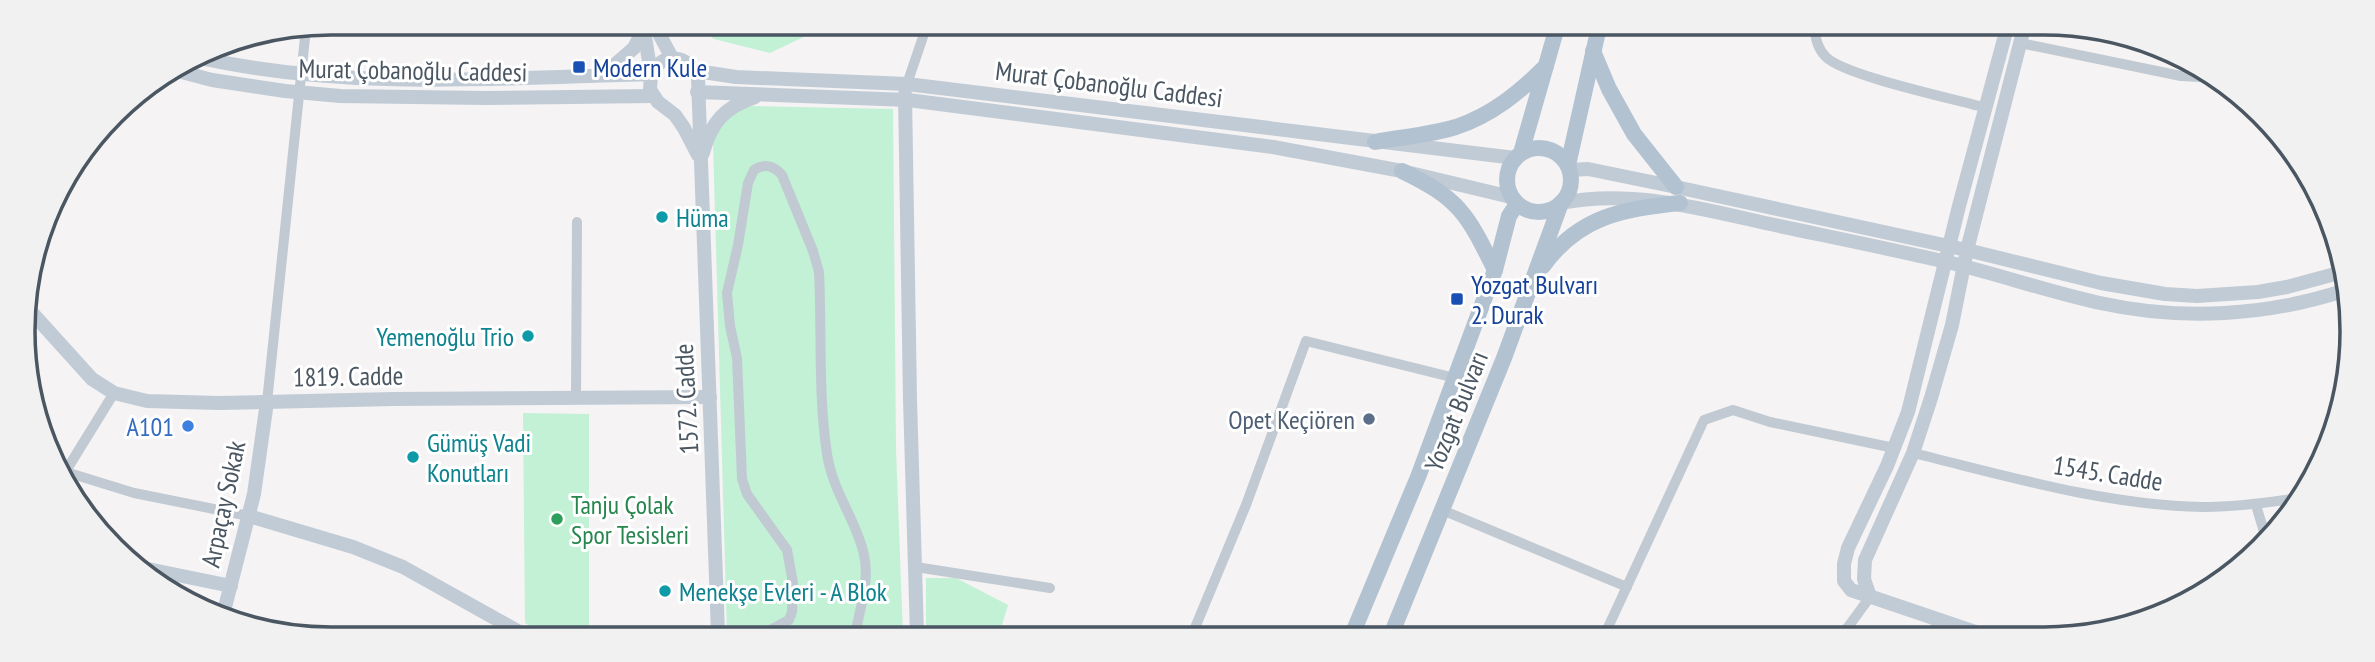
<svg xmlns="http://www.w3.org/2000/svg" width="2375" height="662" font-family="'PT Sans Narrow',sans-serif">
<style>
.green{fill:#c3f1d5}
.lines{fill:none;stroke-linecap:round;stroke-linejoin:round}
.street{stroke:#c1cad2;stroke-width:10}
.secondary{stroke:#c1cbd6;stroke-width:14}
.primary{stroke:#b3c2d1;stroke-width:16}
.transit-dot{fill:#1a4fb4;stroke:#fff;stroke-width:2.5}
.culture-dot{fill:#0f9aa8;stroke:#fff;stroke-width:2.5}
.service-dot{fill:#5c6f8a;stroke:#fff;stroke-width:2.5}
.shop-dot{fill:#3f7fe0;stroke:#fff;stroke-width:2.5}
.leisure-dot{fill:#2e9e5b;stroke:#fff;stroke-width:2.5}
.labels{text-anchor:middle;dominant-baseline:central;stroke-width:6;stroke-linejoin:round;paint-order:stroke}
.transit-label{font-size:26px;fill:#164399;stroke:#fff;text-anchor:start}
.street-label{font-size:26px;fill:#4a5661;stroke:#fff}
.culture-label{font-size:26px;fill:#0d838f;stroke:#fff;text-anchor:start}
.service-label{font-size:26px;fill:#4e5e75;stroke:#fff;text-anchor:end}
.shop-label{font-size:26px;fill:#366cbe;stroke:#fff;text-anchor:end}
.leisure-label{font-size:26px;fill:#27864d;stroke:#fff;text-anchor:start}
.rim{fill:none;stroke:#4a5661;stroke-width:3.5}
</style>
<rect width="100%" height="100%" fill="#f5f3f3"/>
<g class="green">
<polygon points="694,24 831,24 770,53 714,39"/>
<path d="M 752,106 L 893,109 L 896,450 L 903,635 L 727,634 L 713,143 C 723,120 727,112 752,106 Z"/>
<polygon points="523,413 589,414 589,634 543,634 525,623"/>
<polygon points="926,578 956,578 1008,605 999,635 926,635"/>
</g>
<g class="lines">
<g class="street">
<polyline points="617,24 631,30 647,26"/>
<path d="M 1815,28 C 1815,38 1818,49 1826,57 C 1845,76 1955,99 1986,108"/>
<polyline points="2020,43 2181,76 2218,78"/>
<polyline points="907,84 927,25"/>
<polyline points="576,398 577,222"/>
<polyline points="267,402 306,28"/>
<path d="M 1913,453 C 2008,476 2104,505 2202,507 C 2234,507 2266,503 2298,498"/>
<polyline points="66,472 134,493 249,516"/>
<polyline points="64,474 114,393"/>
<polyline points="2256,505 2267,542"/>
<polyline points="1442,510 1627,587"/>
<polyline points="2263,527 2276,529"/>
<polyline points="916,567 1050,588"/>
<path d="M 763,634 L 789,620 L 792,612 L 793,583 L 787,550 L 747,494 L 742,479 L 737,358 L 730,326 L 727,293 L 738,245 L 748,183 L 754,170 C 764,163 774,166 782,175 L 813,251 L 819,272 C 822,333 818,394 827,454 C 833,493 857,521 864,555 C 870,580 860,609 855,634"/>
<polyline points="1192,635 1246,505 1306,341 1455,378"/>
<polyline points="1604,636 1704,420 1733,410 1770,422 1894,448"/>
<polyline points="1837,636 1848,627 1870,597"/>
<polyline points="1929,636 1941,619"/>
</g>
<g class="secondary">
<polyline points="643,24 651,74 650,90 658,102 675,115 684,128 698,155"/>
<polyline points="654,24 672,58"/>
<path d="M 196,57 C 345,91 500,78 651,74"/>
<polyline points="174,70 212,80 285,91 340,96 486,98 653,96"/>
<polyline points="696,71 736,77 907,84 1515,158"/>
<path d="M 651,74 C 662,51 690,55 698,78 L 718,634"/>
<polyline points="603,75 634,48 644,28"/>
<polyline points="697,92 908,100 1273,147 1402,171 1511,197"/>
<polyline points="905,94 910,399 917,635"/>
<path d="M 703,153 C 711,122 725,107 755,97"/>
<polyline points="1570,170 1588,169 1676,187 1967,250 2101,283 2165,294 2197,296 2258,292 2287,287 2346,271"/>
<path d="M 1561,203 C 1629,189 1699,208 1765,223 C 1826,236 1886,248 1947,262 C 1998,274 2049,292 2100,303 C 2182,321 2267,316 2346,290"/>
<polyline points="25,305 92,379 114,393 147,401 219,403 394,399 710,397"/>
<polyline points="249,516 353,547 403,567 523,634"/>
<polyline points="143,568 231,586"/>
<polyline points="1870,597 1864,579 1865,560 1913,453 1931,398 1952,325 1967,250 2024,28"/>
<polyline points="223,615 254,494 267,402"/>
<polyline points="1987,636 1851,590 1844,581 1844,564 1848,548 1887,466 1908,412 1959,206 2007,28"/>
</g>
<g class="primary">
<polyline points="1593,51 1609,89 1634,134 1676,187"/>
<path d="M 1375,142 C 1401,137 1430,135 1456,127 C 1492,115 1520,92 1546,66"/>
<circle cx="1539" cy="180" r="32"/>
<polyline points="1521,153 1557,27"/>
<polyline points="1568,165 1599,27"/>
<path d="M 1402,171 C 1460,199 1467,214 1495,270"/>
<path d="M 1543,266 C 1579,216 1623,209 1680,203"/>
<polyline points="1352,635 1418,477 1495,270 1509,216 1517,204"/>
<polyline points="1391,635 1504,358 1561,203"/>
</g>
</g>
<g class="transit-dot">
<rect x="572" y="60" width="14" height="14" rx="3.5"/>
<rect x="1450" y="292" width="14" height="14" rx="3.5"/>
</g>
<g class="culture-dot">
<circle cx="662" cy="217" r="7"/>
<circle cx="528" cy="336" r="7"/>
<circle cx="413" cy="457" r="7"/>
<circle cx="665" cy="591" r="7"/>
</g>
<circle class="service-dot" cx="1369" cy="419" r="7"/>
<circle class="shop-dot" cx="188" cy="426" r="7"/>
<circle class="leisure-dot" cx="557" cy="519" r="7"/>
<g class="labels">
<g class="transit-label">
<text x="593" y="67">Modern Kule</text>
<text x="1471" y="284">Yozgat Bulvarı<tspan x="1471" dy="30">2. Durak</tspan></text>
</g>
<g class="street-label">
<text transform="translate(413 70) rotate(1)">Murat Çobanoğlu Caddesi</text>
<text transform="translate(1109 84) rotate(7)">Murat Çobanoğlu Caddesi</text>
<text transform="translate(348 376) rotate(-1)">1819. Cadde</text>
<text transform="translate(686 399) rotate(-93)">1572. Cadde</text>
<text transform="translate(1456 411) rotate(-68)">Yozgat Bulvarı</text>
<text transform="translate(2108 473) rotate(9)">1545. Cadde</text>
<text transform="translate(223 504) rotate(-78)">Arpaçay Sokak</text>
</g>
<g class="culture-label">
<text x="676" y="217">Hüma</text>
<text x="514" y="336" text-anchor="end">Yemenoğlu Trio</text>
<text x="427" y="442">Gümüş Vadi<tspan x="427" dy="30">Konutları</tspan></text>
<text x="679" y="591">Menekşe Evleri - A Blok</text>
</g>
<g class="service-label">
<text x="1355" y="419">Opet Keçiören</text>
</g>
<g class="shop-label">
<text x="174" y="426">A101</text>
</g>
<g class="leisure-label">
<text x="571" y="504">Tanju Çolak<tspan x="571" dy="30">Spor Tesisleri</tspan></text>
</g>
</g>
<path d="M0 0H2375V662H0ZM331 35H2044A296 296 0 0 1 2340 331V331A296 296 0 0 1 2044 627H331A296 296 0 0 1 35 331V331A296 296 0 0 1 331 35Z" fill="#f1f1f2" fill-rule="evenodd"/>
<path class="rim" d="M331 35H2044A296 296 0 0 1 2340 331V331A296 296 0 0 1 2044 627H331A296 296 0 0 1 35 331V331A296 296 0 0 1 331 35Z"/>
</svg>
